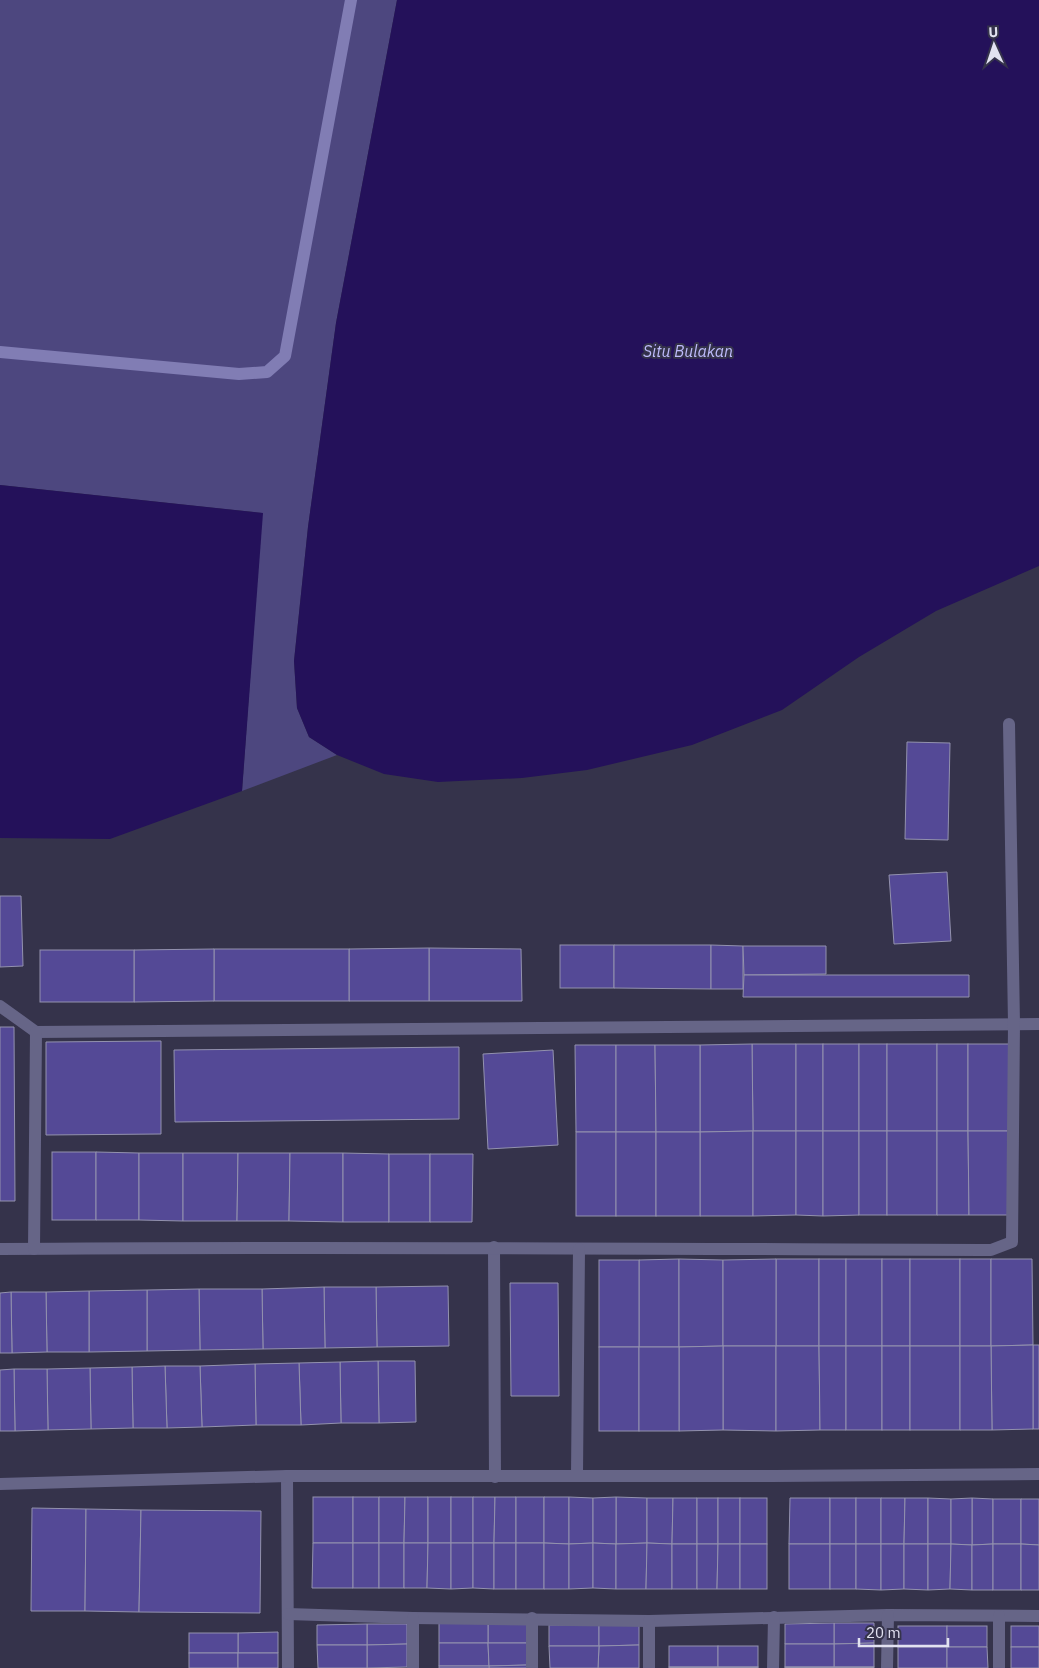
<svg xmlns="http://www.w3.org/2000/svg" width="1039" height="1668" font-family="'IBM Plex Sans',sans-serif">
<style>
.green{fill:#4d477f}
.water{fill:#24115a}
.building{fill:#544996;stroke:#9392ae}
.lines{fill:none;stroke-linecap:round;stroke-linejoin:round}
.street{stroke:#666587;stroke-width:12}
.secondary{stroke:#817db4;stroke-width:12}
.labels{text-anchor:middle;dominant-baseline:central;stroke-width:4;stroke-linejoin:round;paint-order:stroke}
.water-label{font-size:16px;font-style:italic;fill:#bebbfb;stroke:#35334b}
</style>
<rect width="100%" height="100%" fill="#35334b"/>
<polygon class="green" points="0,0 397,0 336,323 308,527 294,661 297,708 309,737 337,755 242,791 262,513 0,485"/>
<g class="water">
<polygon points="397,0 1039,0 1039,566 936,611 859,657 782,710 692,745 587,770 522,778 438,782 384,774 337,755 309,737 297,708 294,661 308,527 336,323"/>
<polygon points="0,485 263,513 242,791 110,839 0,838"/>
</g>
<g class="building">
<polygon points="907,742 950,743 948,840 905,839"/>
<polygon points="947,872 951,941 894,944 889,875"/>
<polygon points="0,896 21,896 23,966 0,967"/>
<rect x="560" y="945" width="54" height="43"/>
<polygon points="614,945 711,945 711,989 614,988"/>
<polygon points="711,945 743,946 743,989 711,989"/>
<polygon points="743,946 826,946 826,974 744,975"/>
<polygon points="429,948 521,949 522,1001 429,1001"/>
<polygon points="429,948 429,1001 349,1001 349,949"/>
<rect x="214" y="949" width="135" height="52"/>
<polygon points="214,949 214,1001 134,1002 134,950"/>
<rect x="40" y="950" width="94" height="52"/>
<polygon points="744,975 969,975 969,997 743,997"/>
<polygon points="0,1027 14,1027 15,1201 0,1201"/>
<polygon points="161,1041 161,1134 46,1135 46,1042"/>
<polygon points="752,1044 796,1044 796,1131 753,1131"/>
<polygon points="752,1044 753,1131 700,1132 700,1045"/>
<rect x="796" y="1044" width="27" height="87"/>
<rect x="823" y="1044" width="36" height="87"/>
<rect x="859" y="1044" width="28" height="87"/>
<rect x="887" y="1044" width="50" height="87"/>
<rect x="937" y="1044" width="31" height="87"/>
<rect x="968" y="1044" width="41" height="87"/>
<polygon points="575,1045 616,1045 616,1132 576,1132"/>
<polygon points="616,1045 655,1045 656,1132 616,1132"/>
<polygon points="655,1045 700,1045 700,1132 656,1132"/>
<polygon points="459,1047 459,1119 175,1122 174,1050"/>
<polygon points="553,1050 558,1145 488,1149 483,1054"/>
<polygon points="753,1131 753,1216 700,1216 700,1132"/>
<polygon points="753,1131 796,1131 796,1215 753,1216"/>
<polygon points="796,1131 823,1131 823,1216 796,1215"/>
<polygon points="823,1131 859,1131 859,1215 823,1216"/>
<rect x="859" y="1131" width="28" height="84"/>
<rect x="887" y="1131" width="50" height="84"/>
<polygon points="937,1131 968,1131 969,1215 937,1215"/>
<polygon points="968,1131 1009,1131 1010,1215 969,1215"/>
<rect x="576" y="1132" width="40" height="84"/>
<rect x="616" y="1132" width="40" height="84"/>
<rect x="656" y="1132" width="44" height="84"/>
<rect x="52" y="1152" width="44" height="68"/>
<polygon points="96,1152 139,1153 139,1220 96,1220"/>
<polygon points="139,1153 183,1153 183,1221 139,1220"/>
<polygon points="183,1153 238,1153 237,1221 183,1221"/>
<polygon points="238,1153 290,1153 289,1221 237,1221"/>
<polygon points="290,1153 343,1153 343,1222 289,1221"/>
<polygon points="343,1153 389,1154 389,1222 343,1222"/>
<rect x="389" y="1154" width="41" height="68"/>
<polygon points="430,1154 473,1154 472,1222 430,1222"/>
<polygon points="679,1259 679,1347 639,1347 639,1260"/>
<polygon points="679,1259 723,1260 723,1346 679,1347"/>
<rect x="776" y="1259" width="43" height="87"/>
<polygon points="776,1259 776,1346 723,1346 723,1260"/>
<rect x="819" y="1259" width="27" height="87"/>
<rect x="846" y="1259" width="36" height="87"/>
<rect x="882" y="1259" width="28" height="87"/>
<rect x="910" y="1259" width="50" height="87"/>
<rect x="960" y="1259" width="31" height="87"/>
<polygon points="991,1259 1032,1259 1033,1345 991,1346"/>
<rect x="599" y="1260" width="40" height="87"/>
<polygon points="510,1283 558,1283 559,1396 511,1396"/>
<polygon points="448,1286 449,1346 377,1347 376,1287"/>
<polygon points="324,1287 376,1287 377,1347 325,1348"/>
<polygon points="324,1287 325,1348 263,1349 262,1289"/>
<polygon points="199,1289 262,1289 263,1349 200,1350"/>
<polygon points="199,1289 200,1350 147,1351 147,1290"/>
<polygon points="147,1290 147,1351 89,1352 89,1291"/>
<polygon points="89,1291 89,1352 47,1352 46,1292"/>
<polygon points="11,1292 46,1292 47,1352 12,1353"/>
<polygon points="11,1292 12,1353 0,1353 0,1293"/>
<rect x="1033" y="1345" width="6" height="84"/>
<polygon points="1033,1345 1033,1429 992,1430 991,1346"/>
<polygon points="723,1346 776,1346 776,1431 723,1430"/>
<polygon points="723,1346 723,1430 679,1431 679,1347"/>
<polygon points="776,1346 819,1346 820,1430 776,1431"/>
<polygon points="819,1346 846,1346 846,1430 820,1430"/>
<rect x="846" y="1346" width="36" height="84"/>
<rect x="882" y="1346" width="28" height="84"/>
<rect x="910" y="1346" width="50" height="84"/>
<polygon points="960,1346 991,1346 992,1430 960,1430"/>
<rect x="599" y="1347" width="40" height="84"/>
<rect x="639" y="1347" width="40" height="84"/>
<polygon points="378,1361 415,1361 416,1422 379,1423"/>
<polygon points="378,1361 379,1423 341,1423 340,1362"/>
<polygon points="340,1362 341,1423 301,1425 299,1363"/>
<polygon points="299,1363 301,1425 256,1425 255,1364"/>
<polygon points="255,1364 256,1425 202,1427 200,1366"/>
<polygon points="165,1366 200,1366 202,1427 167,1428"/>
<polygon points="165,1366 167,1428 133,1428 132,1367"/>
<polygon points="132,1367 133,1428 91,1429 90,1368"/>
<polygon points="90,1368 91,1429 48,1430 47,1369"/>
<polygon points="14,1369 47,1369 48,1430 15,1431"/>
<polygon points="14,1369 15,1431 0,1431 0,1370"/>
<rect x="313" y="1497" width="40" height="46"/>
<rect x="353" y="1497" width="26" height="46"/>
<polygon points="379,1497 405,1497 404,1543 379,1543"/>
<polygon points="405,1497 428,1497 428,1543 404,1543"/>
<rect x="428" y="1497" width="23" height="46"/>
<rect x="451" y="1497" width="22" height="46"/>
<polygon points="473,1497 495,1497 494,1543 473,1543"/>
<polygon points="495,1497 516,1497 516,1543 494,1543"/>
<rect x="516" y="1497" width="28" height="46"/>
<polygon points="544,1497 569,1497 569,1544 544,1543"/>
<polygon points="569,1497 593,1498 593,1543 569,1544"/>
<polygon points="616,1497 647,1498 647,1543 616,1544"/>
<polygon points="616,1497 616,1544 593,1543 593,1498"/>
<polygon points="647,1498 673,1498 672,1544 647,1543"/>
<polygon points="673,1498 697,1498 697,1544 672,1544"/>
<rect x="697" y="1498" width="21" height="46"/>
<rect x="718" y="1498" width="22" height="46"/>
<rect x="740" y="1498" width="27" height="46"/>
<polygon points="790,1498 830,1498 830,1544 789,1544"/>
<rect x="830" y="1498" width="26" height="46"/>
<rect x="856" y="1498" width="25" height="46"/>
<polygon points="881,1498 905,1498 904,1544 881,1544"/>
<polygon points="905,1498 928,1498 928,1544 904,1544"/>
<polygon points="928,1498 951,1499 951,1544 928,1544"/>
<polygon points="972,1498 993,1499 993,1544 972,1545"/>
<polygon points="972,1498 972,1545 951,1544 951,1499"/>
<rect x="993" y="1499" width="28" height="45"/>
<polygon points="1021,1499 1039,1499 1039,1545 1021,1544"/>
<polygon points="32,1508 86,1509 85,1611 31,1611"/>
<polygon points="86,1509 141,1510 139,1612 85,1611"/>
<polygon points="141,1510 261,1511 260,1613 139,1612"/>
<polygon points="313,1543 353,1543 353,1588 312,1588"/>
<rect x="353" y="1543" width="26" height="45"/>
<rect x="379" y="1543" width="25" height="45"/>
<polygon points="404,1543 428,1543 427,1588 404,1588"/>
<polygon points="428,1543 451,1543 451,1589 427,1588"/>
<polygon points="451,1543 473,1543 473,1588 451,1589"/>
<polygon points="473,1543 494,1543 494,1589 473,1588"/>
<rect x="494" y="1543" width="22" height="46"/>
<rect x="516" y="1543" width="28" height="46"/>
<polygon points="544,1543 569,1544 569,1589 544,1589"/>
<polygon points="593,1543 593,1588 569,1589 569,1544"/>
<polygon points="593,1543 616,1544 616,1589 593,1588"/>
<polygon points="647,1543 646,1589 616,1589 616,1544"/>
<polygon points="647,1543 672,1544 672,1589 646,1589"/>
<rect x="672" y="1544" width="25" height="45"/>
<polygon points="697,1544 718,1544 717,1589 697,1589"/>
<polygon points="718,1544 740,1544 740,1589 717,1589"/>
<rect x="740" y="1544" width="27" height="45"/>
<rect x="789" y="1544" width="41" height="45"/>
<rect x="830" y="1544" width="26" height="45"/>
<polygon points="856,1544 881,1544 881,1590 856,1589"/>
<polygon points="881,1544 904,1544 904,1589 881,1590"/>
<polygon points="904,1544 928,1544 928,1590 904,1589"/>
<polygon points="928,1544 951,1544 950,1589 928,1590"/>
<polygon points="951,1544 972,1545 972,1590 950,1589"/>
<polygon points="993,1544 993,1590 972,1590 972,1545"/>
<rect x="993" y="1544" width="28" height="46"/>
<polygon points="1021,1544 1039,1545 1039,1590 1021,1590"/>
<rect x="488" y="1622" width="41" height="21"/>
<polygon points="488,1622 488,1643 439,1643 439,1623"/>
<polygon points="834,1623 874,1623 874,1643 834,1644"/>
<polygon points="834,1623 834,1644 785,1644 785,1624"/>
<polygon points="367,1624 407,1624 407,1644 367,1645"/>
<polygon points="367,1624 367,1645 317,1645 317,1625"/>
<rect x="549" y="1625" width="50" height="21"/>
<polygon points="599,1625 639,1625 639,1645 599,1646"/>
<rect x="898" y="1626" width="49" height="21"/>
<rect x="947" y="1626" width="40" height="21"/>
<rect x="1011" y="1626" width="28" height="21"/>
<polygon points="278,1632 278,1653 238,1653 238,1633"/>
<rect x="189" y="1633" width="49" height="20"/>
<polygon points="439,1643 488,1643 489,1666 439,1666"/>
<polygon points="488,1643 529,1643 528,1665 489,1666"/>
<polygon points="874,1643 874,1667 834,1667 834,1644"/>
<polygon points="407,1644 407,1667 367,1668 367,1645"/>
<rect x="785" y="1644" width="49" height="23"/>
<polygon points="317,1645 367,1645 367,1668 318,1668"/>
<polygon points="639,1645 639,1668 598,1668 599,1646"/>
<polygon points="549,1646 599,1646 598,1668 550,1668"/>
<rect x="669" y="1646" width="49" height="21"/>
<rect x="718" y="1646" width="40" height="21"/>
<rect x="898" y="1647" width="49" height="21"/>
<polygon points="947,1647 987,1647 988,1668 947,1668"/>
<rect x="1011" y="1647" width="28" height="21"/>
<rect x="189" y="1653" width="49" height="15"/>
<rect x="238" y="1653" width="40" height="15"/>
<polygon points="528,1665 528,1668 489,1668 489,1666"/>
<rect x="439" y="1666" width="50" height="2"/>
<rect x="669" y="1667" width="49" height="1"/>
<rect x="718" y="1667" width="40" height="1"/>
<rect x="785" y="1667" width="49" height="1"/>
<rect x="834" y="1667" width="40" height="1"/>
</g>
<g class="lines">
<g class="street">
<polyline points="0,1006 36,1032 1039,1024"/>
<polyline points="494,1247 495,1477"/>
<path d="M 0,1249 C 330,1246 660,1249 991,1250 L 1012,1242 L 1014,1024 L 1009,724"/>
<polyline points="34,1249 36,1032"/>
<polyline points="577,1475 579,1249"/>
<polyline points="287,1476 288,1668"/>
<polyline points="0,1484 287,1476 774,1476 1039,1474"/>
<polyline points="288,1614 413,1618 649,1621 888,1615 1039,1616"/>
<polyline points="999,1616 999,1668"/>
<polyline points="413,1618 413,1668"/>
<polyline points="532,1668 532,1618"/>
<polyline points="649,1668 649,1621"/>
<polyline points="773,1668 774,1617"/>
<polyline points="887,1668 888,1615"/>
</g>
<polyline class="secondary" points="0,352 239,374 267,372 285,356 351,0"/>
</g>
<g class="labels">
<g class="water-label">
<text x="688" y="351">Situ Bulakan</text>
</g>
</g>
<g transform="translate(994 45) rotate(357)" stroke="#35334b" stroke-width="4" paint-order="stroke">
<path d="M0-4L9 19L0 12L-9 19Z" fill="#e2e2f1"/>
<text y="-8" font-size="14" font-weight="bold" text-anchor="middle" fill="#e2e2f1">U</text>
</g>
<path d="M859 1638v8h89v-8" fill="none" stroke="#e2e2f1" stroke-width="2.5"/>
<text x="866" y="1638" font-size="15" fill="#e2e2f1" stroke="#35334b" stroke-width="4" paint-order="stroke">20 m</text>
</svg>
